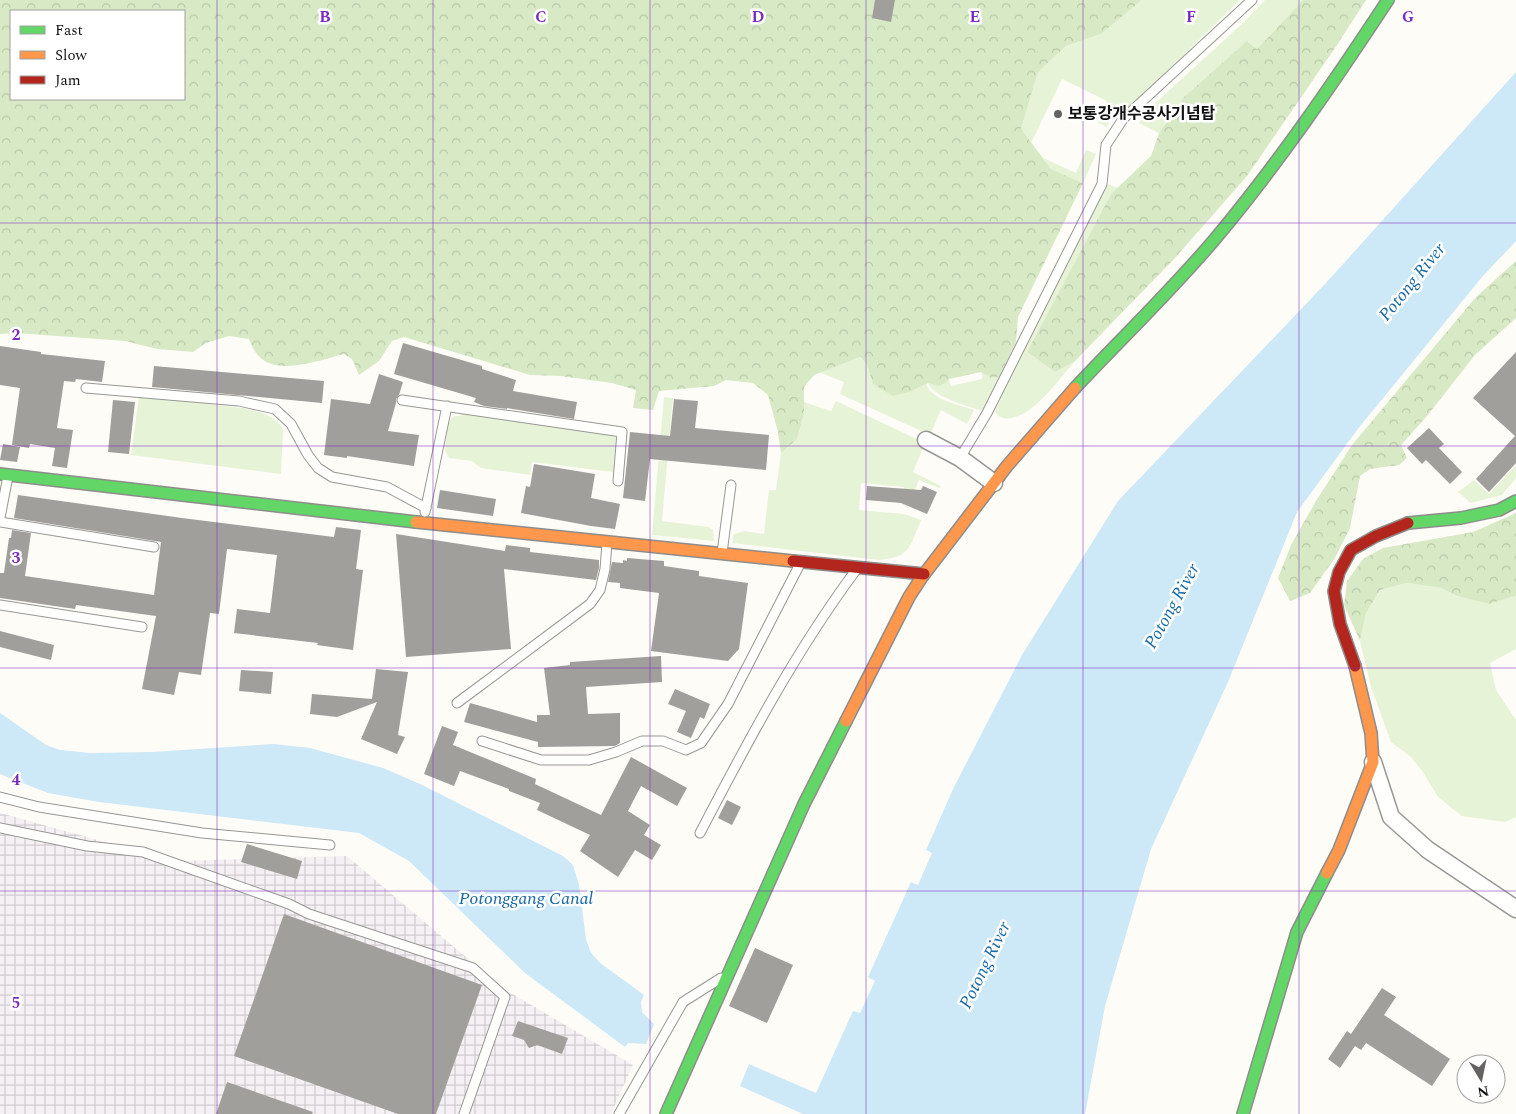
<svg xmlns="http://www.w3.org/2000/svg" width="1516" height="1114" font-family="Spectral,'Noto Sans KR',serif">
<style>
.industrial{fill:url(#industrial-grid)}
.grass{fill:#e7f3d7}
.forest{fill:url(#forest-crowns);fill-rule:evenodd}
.water{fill:#cde8f7}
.building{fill:#a19f9c}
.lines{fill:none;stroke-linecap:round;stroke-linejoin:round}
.lane-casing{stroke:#979795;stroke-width:11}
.street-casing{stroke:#979795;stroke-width:19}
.fast-casing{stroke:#8e8d8b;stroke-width:14}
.slow-casing{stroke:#8e8d8b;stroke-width:14}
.jam-casing{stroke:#8e8d8b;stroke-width:14}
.lane{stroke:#fffffe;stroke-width:9}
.street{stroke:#fffffe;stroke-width:16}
.fast{stroke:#63d668;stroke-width:11}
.slow{stroke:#ff974d;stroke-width:11}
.jam{stroke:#b3261e;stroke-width:11}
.grid{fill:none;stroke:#7b2cbf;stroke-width:1;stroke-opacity:0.55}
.poi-dot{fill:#646362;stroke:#fff;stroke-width:2}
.labels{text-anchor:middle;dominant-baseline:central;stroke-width:5;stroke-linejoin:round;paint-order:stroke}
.poi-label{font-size:16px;font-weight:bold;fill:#111;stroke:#fff;text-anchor:start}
.water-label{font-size:18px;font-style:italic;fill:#1768a6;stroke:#fff}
.grid-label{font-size:16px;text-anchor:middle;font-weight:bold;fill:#7b2cbf;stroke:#fff;stroke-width:5;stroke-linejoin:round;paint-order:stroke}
</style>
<defs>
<pattern id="industrial-grid" width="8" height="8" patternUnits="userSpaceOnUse" patternTransform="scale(1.25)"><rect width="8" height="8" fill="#f5f0f3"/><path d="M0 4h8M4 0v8" fill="none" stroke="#d1cdcf"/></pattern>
<pattern id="forest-crowns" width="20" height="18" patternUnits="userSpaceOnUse" patternTransform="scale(1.25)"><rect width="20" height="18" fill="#d8eac5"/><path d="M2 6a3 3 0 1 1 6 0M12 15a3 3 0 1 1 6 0" fill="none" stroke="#b8c8a8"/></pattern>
</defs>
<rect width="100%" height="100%" fill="#fdfcf7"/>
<polygon class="industrial" points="0,813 174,861 347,856 501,987 633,1065 611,1114 0,1114"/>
<g class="grass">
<polygon points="1142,0 1240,0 1132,105 1124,115 1114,110 1107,127 1098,123 1107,101 1062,79 1031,143 1021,129 1038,72 1066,46 1101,34"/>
<polygon points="1265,0 1303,0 1257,49 1248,41 1184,97 1159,133 1139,123 1151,107 1244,22"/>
<polygon points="1086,150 1096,154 1083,183 1051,169 1043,158 1076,173"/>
<path d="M 1107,184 L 1118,188 L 1111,194 L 1027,352 L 1055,372 L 1074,362 C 1059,379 1029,423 1003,418 C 996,416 995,413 996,407 Z"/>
<path d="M 859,357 L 867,365 L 873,384 L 912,391 L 926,384 C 932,400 959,405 974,410 L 967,424 L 941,410 L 930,435 L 840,394 L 844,382 L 819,372 Z"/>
<path d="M 982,372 L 991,378 L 999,377 L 982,411 C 968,406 933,397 928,383 C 938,386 942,387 949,379 L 951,386 L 982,379 Z"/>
<polygon points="139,396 242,408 263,413 272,418 281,425 283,431 281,474 131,455"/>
<polygon points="664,397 673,398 662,521 708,527 713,530 714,541 652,535"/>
<path d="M 836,401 L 925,443 L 913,472 L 941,486 L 939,488 L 919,480 L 908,507 L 902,504 L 904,487 L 861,483 L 859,510 L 904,514 L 921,520 C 910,546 911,557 879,560 L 732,543 L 734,534 L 744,531 L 764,534 L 769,490 L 776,490 L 781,453 L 797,439 L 804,414 L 804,402 L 831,411 Z"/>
<polygon points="465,410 616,435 613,472 532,462 530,475 481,468 472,461 449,458 445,450 448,422 454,416 460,416"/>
<polygon points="1516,465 1516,478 1502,495 1471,503 1458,492 1474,480 1489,494"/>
<polygon points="1407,583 1441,588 1457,596 1489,604 1516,596 1516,649 1490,663 1496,690 1516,720 1516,817 1505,822 1462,816 1438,797 1423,772 1411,757 1391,742 1371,687 1360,641 1366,613 1380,590"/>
</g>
<g class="forest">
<path d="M 0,0 L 1142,0 L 1101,34 L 1066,46 L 1038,72 L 1021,129 L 1051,169 L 1083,183 L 1018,317 L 1016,342 L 999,377 L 991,378 L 981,372 L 949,379 L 944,384 L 938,386 L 928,383 L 912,391 L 893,396 L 873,384 L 867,365 L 860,357 L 814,375 L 804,387 L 804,414 L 797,439 L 781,453 L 778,432 L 768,395 L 753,383 L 726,380 L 714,386 L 659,391 L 653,410 L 633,408 L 636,390 L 612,383 L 560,376 L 530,375 L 404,337 L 392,341 L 379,361 L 359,375 L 352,359 L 344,354 C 320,360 273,378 256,353 C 253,349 251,344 249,339 L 229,336 L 206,343 L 193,352 L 157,349 L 125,341 L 16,333 L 0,334 ZM 11,11 L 184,11 L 184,99 L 11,99 Z"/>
<polygon points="1303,0 1366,0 1335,48 1247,176 1175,258 1074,362 1055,372 1027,352 1111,194 1151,156 1159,133 1184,97 1247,41 1257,49"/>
<polygon points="1516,261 1516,318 1475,355 1427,416 1401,445 1407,458 1399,465 1370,469 1360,476 1350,528 1335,558 1310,593 1290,601 1278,578 1291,545 1316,501 1352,445 1476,297"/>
<polygon points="1516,513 1516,596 1489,604 1457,596 1441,588 1407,583 1380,590 1366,613 1360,641 1344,605 1347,581 1363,559 1383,548 1473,532"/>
</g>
<g class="water">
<polygon points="1516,72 1516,241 1482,277 1357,430 1297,512 1228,682 1151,849 1105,1006 1085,1114 803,1114 740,1086 749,1064 816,1093 853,1011 860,1013 875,981 868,977 911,882 918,885 932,853 926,850 954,787 1022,655 1118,501 1326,283"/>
<polygon points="0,713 46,745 60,750 90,753 152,752 274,744 310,748 383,768 420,784 563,856 573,865 579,885 586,939 591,953 600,963 644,995 641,1002 642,1012 654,1024 646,1044 628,1043 625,1047 525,973 409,861 359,833 99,802 48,793 0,774"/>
</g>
<g class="building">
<polygon points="875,0 895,0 891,22 872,18"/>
<polygon points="403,343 482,366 482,369 516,380 513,391 577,402 574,419 507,408 507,409 484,406 474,402 476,398 394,374"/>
<polygon points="0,346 41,352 41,354 105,361 102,382 76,379 75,382 64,381 57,428 73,430 67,468 52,466 55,448 30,444 29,448 12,445 20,388 0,385"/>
<polygon points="1516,352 1516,463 1489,492 1476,479 1515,436 1473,398"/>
<polygon points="154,366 324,381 322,403 152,387"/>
<polygon points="379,374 403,382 399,395 396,399 396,403 388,431 419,435 414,466 347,456 347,458 324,455 331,399 370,404"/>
<polygon points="674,399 698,401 695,428 769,435 766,470 650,459 645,501 623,498 630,432 670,436"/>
<polygon points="113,400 135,402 129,454 108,452"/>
<polygon points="1429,428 1444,444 1439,448 1462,472 1450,484 1426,460 1422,464 1407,448"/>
<polygon points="3,444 20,447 17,462 0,460"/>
<polygon points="534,464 595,474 591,498 620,504 615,529 591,526 521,513 526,486 530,487"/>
<polygon points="867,486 921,490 923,486 937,492 927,514 901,503 866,500"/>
<polygon points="440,490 496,499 493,516 437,508"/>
<polygon points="18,495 182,518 334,537 336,527 361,530 356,569 363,570 353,650 317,645 318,643 234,633 237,609 270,613 277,555 227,549 219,614 210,613 201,675 179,672 174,695 142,689 156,616 76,605 75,609 0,598 0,573 4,573 9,538 11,538 12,530 31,533 25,576 154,595 161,542 14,518"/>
<polygon points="396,534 505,551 506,545 530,548 530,552 599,560 599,568 596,580 504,569 511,649 406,657"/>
<polygon points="627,558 664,561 664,566 699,571 699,576 748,583 739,649 728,661 651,651 659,593 620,588 620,583 608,582 612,562 623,563 623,560 627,561"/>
<polygon points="0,631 54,645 51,660 0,647"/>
<polygon points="661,656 662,682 586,687 588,714 620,713 620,743 615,746 538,747 538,742 464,722 470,703 537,722 537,715 550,715 544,668 570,665 570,662"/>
<polygon points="376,669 408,672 398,735 405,737 397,754 361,739 377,702 337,717 310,714 312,694 372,699"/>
<polygon points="241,670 273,672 271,694 239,691"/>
<polygon points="675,689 710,704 704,719 700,717 691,738 677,732 686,711 668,704"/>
<polygon points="442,726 458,732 453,745 536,779 535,784 601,815 631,757 687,788 677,806 641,786 628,811 650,825 644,835 661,845 652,860 635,850 618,877 580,851 590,835 537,810 540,803 509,791 509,789 460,771 454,786 424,774"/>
<polygon points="727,800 741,807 732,825 718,818"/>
<polygon points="247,844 302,861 297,879 241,862"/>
<polygon points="284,914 482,985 436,1114 398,1114 234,1056"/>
<polygon points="755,948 793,965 767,1023 729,1006"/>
<polygon points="1382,988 1396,997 1384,1015 1450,1059 1432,1086 1366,1043 1361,1050 1355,1046 1340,1068 1328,1059 1347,1031 1351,1034"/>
<polygon points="518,1021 568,1038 562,1054 537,1045 529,1048 524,1040 512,1036"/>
<polygon points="227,1082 313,1112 312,1114 216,1114"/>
</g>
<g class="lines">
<g class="lane-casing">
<g id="lane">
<polyline points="86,388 239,401 275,409 291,424 308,455 318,468 332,477 387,487 426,508"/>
<polyline points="402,400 622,432 618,481"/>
<polyline points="960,458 987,413 1102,184 1106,145 1123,119 1252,0"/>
<polyline points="425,512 447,406"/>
<polyline points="0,518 8,476"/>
<polyline points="0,522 154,547"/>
<polyline points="722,553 731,485"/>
<polyline points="0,605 142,627"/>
<polyline points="457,703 590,604 600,590 605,569 607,543"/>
<polyline points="482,741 541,760 589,760 616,752 642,741 663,741 686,750 701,743 728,704 801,562"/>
<polyline points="0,797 39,807 202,833 330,845"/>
<polyline points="0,828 87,846 143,852 289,904 309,914 473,968 505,997 464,1114"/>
<path d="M 700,833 C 747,743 795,652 856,570"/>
<polyline points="619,1114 683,1002 721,978"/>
</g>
</g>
<g class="street-casing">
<g id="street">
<polyline points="926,440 960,458 994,483"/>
<polyline points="1373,762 1391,817 1428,850 1516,909"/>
</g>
</g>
<g class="fast-casing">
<g id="fast">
<path d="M 1075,388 C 1121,339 1171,291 1215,239 C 1278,164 1334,82 1388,0"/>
<polyline points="0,474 416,522"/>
<polyline points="1408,523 1461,518 1499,510 1516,501"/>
<polyline points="666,1114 804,804 846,721"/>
<polyline points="1243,1114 1297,932 1327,873"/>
</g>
</g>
<g class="slow-casing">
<g id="slow">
<polyline points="416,522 793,561"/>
<polyline points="846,721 909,597 922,577 1007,466 1075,388"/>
<polyline points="1327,873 1339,850 1373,762 1371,733 1355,666"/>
</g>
</g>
<g class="jam-casing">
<g id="jam">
<polyline points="793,561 924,574"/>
<polyline points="1355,666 1340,624 1334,591 1339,572 1351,550 1376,536 1408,523"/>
</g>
</g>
<use href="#lane" class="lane"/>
<use href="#street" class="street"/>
<use href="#fast" class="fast"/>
<use href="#slow" class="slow"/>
<use href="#jam" class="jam"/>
</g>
<path class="grid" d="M 217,0 L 217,1114M 433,0 L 433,1114M 650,0 L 650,1114M 866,0 L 866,1114M 1083,0 L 1083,1114M 1299,0 L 1299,1114M 0,223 L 1516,223M 0,446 L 1516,446M 0,668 L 1516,668M 0,891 L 1516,891"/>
<circle class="poi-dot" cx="1058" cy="114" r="5"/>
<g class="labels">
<g class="poi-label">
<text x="1068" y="114">보통강개수공사기념탑</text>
</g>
<g class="water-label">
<text transform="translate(1412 282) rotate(-51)">Potong River</text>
<text transform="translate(1172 606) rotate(-61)">Potong River</text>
<text x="526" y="898">Potonggang Canal</text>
<text transform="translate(985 965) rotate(-64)">Potong River</text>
</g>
</g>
<g class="grid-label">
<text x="325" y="22">B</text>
<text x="541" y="22">C</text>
<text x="758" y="22">D</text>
<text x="975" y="22">E</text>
<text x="1191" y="22">F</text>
<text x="1408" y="22">G</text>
<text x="16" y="340">2</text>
<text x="16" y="563">3</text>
<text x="16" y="785">4</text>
<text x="16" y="1008">5</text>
</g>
<rect x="10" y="10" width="175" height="90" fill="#ffffff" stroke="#a0a0a0"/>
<rect x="20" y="26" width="25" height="8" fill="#63d668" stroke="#a0a0a0"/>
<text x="55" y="35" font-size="15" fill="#111111">Fast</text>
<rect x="20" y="51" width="25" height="8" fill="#ff974d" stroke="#a0a0a0"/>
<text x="55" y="60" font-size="15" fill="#111111">Slow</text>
<rect x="20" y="76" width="25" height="8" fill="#b3261e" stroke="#a0a0a0"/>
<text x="55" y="85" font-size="15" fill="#111111">Jam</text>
<g transform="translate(1481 1079) rotate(170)"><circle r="24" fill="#ffffff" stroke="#a0a0a0"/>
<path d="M0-4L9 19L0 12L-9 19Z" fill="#646362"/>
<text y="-8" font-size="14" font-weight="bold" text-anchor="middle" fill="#111111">N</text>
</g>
</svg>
